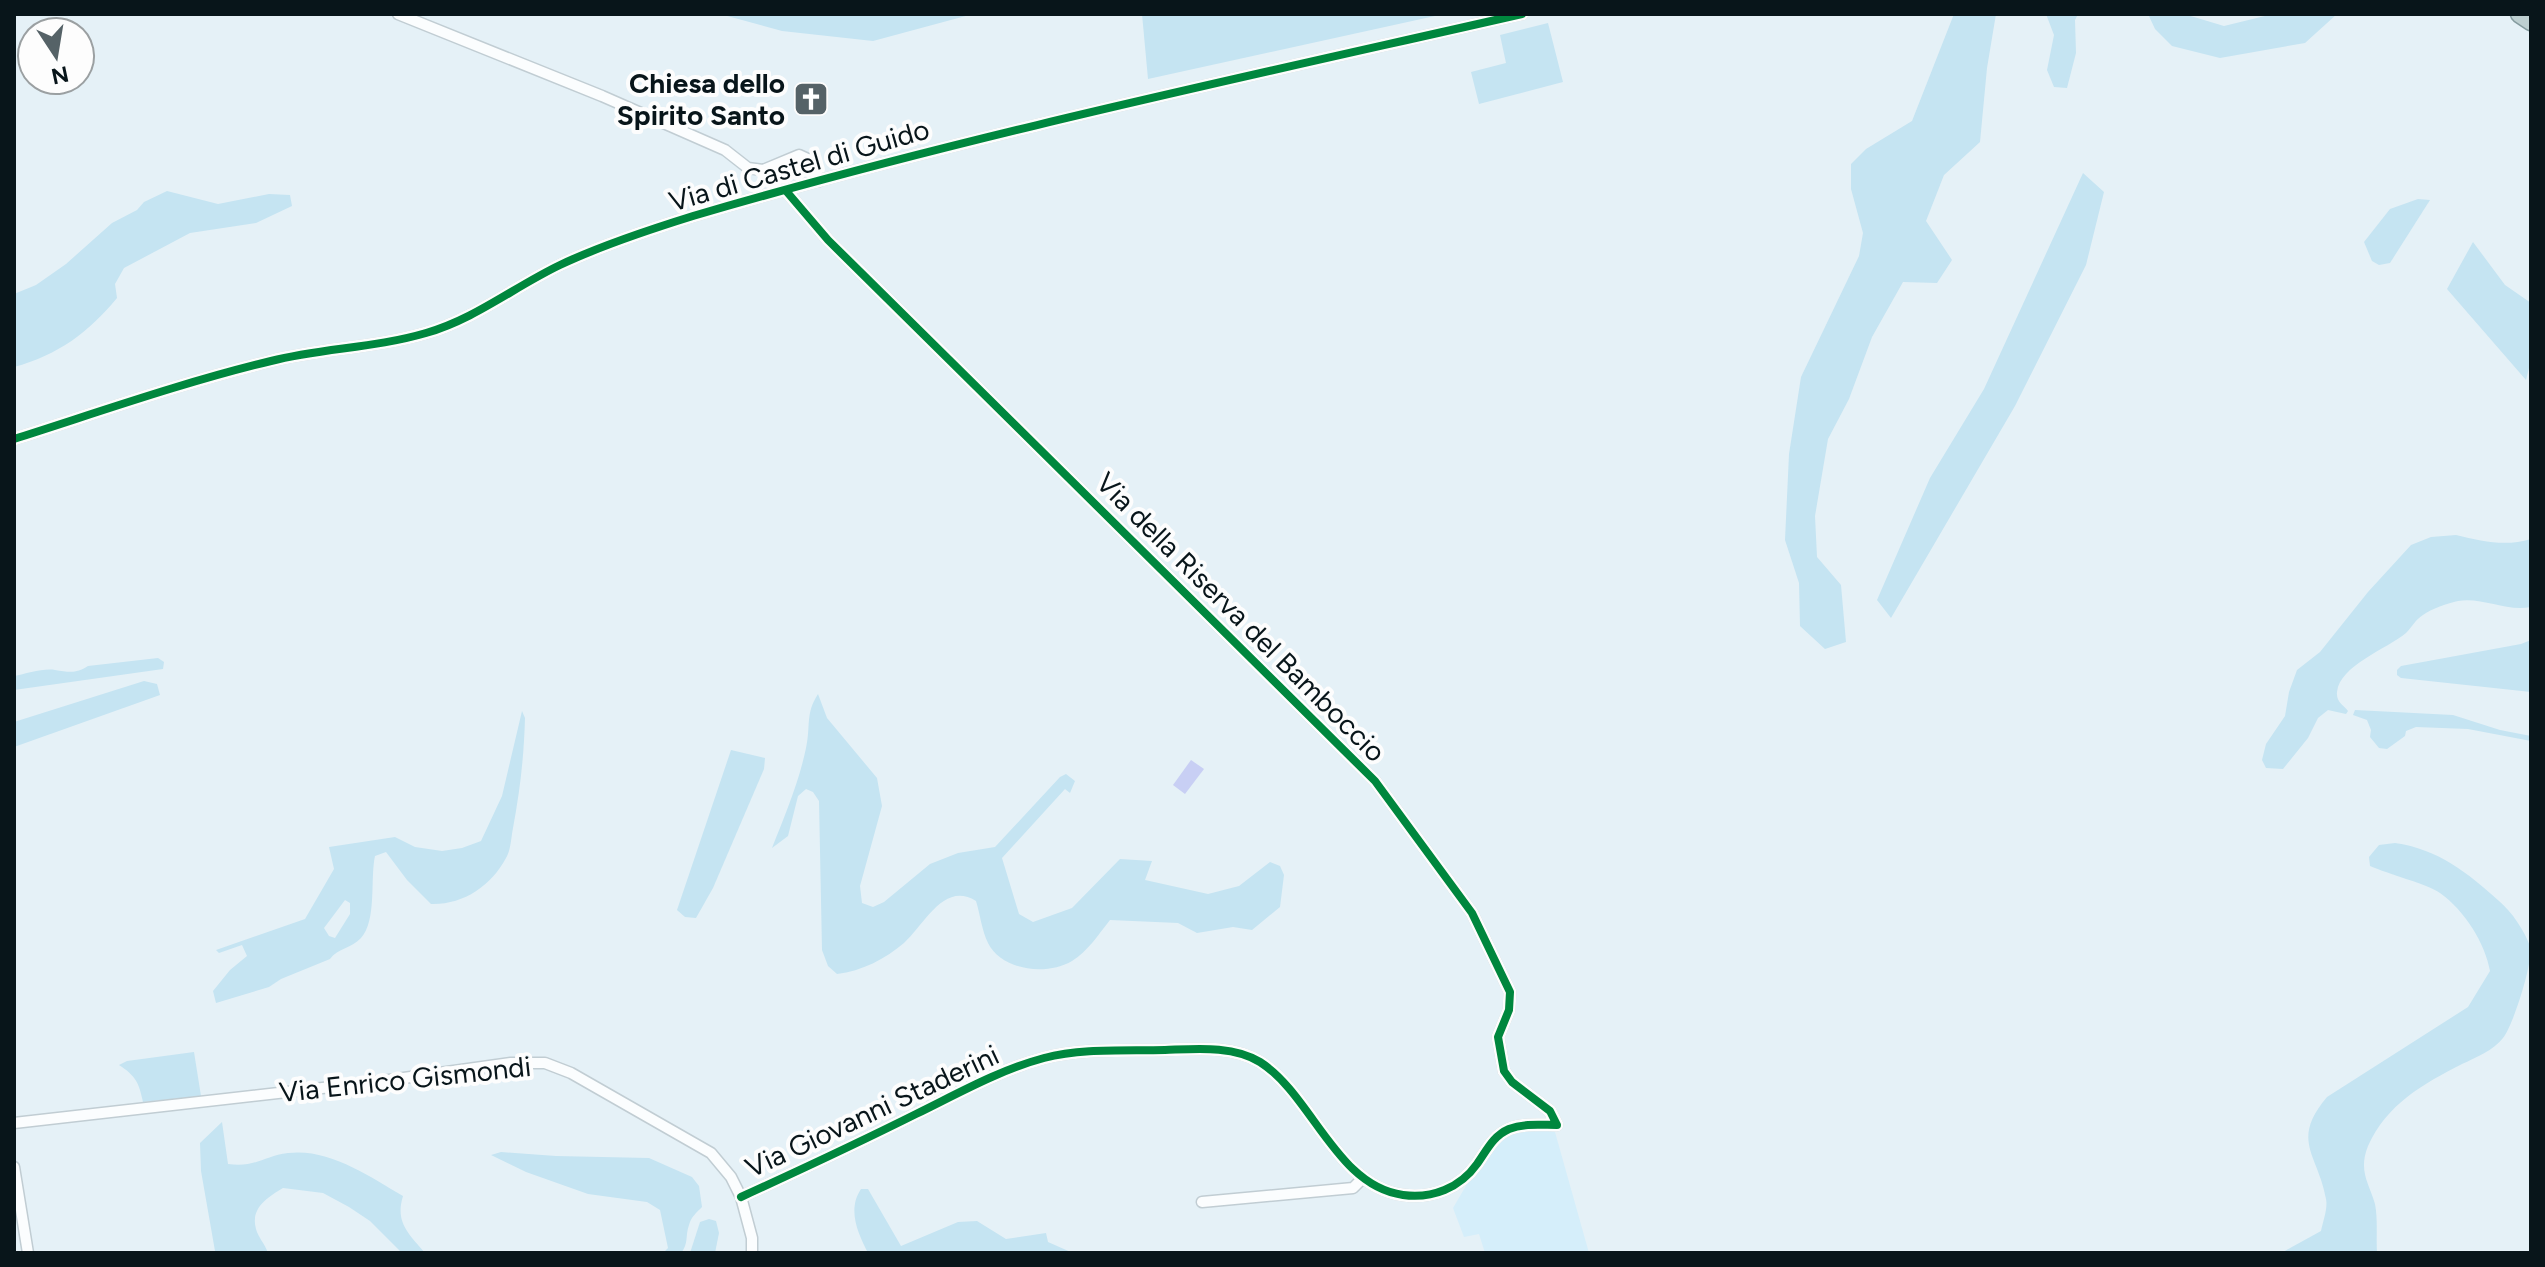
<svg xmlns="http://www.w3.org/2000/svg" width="2545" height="1267" font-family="Figtree,sans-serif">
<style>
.built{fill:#d5eefa}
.green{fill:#c5e4f2;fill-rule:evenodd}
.water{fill:#c8cff4}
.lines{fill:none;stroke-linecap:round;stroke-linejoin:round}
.minor-casing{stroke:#c1cdd3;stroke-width:13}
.highway-casing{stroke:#849b9e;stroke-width:19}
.minor{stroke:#fbfdfe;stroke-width:10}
.highway{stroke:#bdcfd1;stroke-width:16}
.cycleway-casing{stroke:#fdfdfd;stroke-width:13}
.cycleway{stroke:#00873e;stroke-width:8}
.labels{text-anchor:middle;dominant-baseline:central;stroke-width:8;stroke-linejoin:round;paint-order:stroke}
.poi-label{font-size:28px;font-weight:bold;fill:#08151a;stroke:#fdfdfd;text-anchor:end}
.street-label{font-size:28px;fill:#08151a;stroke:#fdfdfd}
</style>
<rect width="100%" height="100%" fill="#e5f1f7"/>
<polygon class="built" points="1537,1129 1555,1132 1589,1253 1485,1253 1479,1234 1464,1237 1453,1208 1467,1184 1498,1140 1513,1132"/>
<g class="green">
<polygon points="720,14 973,14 873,41 782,31"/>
<polygon points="1142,14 1444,14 1148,79"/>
<polygon points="1954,14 1996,14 1987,68 1980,142 1944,175 1926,221 1952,260 1937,283 1903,282 1872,337 1849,399 1828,439 1815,516 1817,557 1841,585 1846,642 1825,649 1800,626 1799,583 1785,540 1789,454 1801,377 1859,256 1863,233 1851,189 1851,164 1866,149 1912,121"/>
<polygon points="2046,14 2078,14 2075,20 2076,53 2067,88 2054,87 2047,70 2054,35"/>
<polygon points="2148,14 2184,14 2224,26 2273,14 2337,14 2305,43 2220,58 2172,46 2155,29"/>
<polygon points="1548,23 1563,82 1479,104 1471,72 1506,63 1500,35"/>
<polygon points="2083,173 2104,192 2086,265 2015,406 1891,618 1877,600 1930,478 1984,389"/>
<path d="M 167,191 L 218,204 L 269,194 L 290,195 L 292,206 L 256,223 L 190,233 L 124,268 L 115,284 L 117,298 C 88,333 58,355 14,367 L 14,294 L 36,285 L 66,264 L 112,223 L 137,210 L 144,202 Z"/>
<polygon points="2418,199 2430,200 2390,263 2379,265 2372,261 2364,242 2390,209"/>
<polygon points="2473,242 2505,285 2531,303 2531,360 2526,380 2447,289"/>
<path d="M 2456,535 C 2482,541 2505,547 2531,539 L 2531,607 C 2506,612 2483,597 2458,601 C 2448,603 2431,609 2423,615 C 2416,619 2412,627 2406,633 C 2387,649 2340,665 2337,692 C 2336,703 2344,705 2348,711 L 2346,714 L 2328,710 L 2318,718 L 2308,738 L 2283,769 L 2266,768 L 2262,760 L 2266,744 L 2285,716 L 2289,692 L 2297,670 L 2320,652 L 2368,592 L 2411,545 L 2431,537 Z"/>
<polygon points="2531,640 2531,692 2401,678 2397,675 2397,670 2401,666 2521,644"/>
<path d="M 158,658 L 164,662 L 163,669 L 14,690 L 14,676 C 26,674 43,668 55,670 C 69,672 76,674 88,666 Z"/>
<polygon points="144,681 157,684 160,695 14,747 14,722"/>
<path d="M 818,694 L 827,718 L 877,778 L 882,806 L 860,886 L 862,903 L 873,907 L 884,902 L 930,864 L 958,853 L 995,847 L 1060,777 L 1066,774 L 1075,781 L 1070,793 L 1065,789 L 1002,858 L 1019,914 L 1033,922 L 1072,908 L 1120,859 L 1152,861 L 1145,880 L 1208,894 L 1239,886 L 1270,862 L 1280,866 L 1284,875 L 1280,907 L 1252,930 L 1233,927 L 1197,933 L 1178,923 L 1110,920 C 1098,935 1088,951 1072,961 C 1047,976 1002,971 988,943 C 982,931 980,914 976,901 C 944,881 925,924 904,943 C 885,959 862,971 837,974 L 828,966 L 822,950 L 819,801 L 813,792 L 806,789 L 798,796 L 788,836 L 772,848 C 785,815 799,782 806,748 C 811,726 805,714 818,694 Z"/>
<polygon points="2355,710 2453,715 2500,730 2531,736 2531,741 2468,729 2416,727 2406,731 2405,736 2387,749 2379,748 2370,737 2371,730 2367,720 2353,715"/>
<path d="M 522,711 L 525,718 C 524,756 520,791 513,828 C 511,838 511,850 506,858 C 491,886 463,905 431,904 L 407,880 L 386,852 L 375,856 C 370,878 377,921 361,938 C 352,948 338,948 330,959 L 281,979 L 269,987 L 216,1003 L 213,991 L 230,970 L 247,956 L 242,945 L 219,953 L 216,950 L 305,919 L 334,869 L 329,847 L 395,837 L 415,847 L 442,851 L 462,848 L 481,841 L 502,796 ZM 345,900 L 350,903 L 350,914 L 335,938 L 329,936 L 324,928 Z"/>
<polygon points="731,750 765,758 764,769 713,888 696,918 685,917 677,910"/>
<path d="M 2395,843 C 2438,849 2468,873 2499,901 C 2512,912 2524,930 2530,946 C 2534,960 2513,1026 2503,1038 C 2494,1050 2475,1058 2462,1064 C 2423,1084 2387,1104 2368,1146 C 2358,1171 2369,1183 2375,1204 C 2378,1219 2376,1238 2377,1253 L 2281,1253 L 2321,1231 C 2323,1221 2328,1208 2326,1199 C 2318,1154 2290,1141 2327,1097 L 2468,1007 L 2490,971 C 2485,943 2465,911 2440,893 C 2427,884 2388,874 2370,866 L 2369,857 L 2379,845 Z"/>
<path d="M 194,1052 L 201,1096 L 143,1102 C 139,1083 136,1076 119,1065 L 127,1061 Z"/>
<path d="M 222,1122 L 228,1164 C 255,1168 264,1156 288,1153 C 329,1148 369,1176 403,1196 C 395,1222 408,1233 425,1253 L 402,1253 L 370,1221 L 349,1207 L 323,1193 L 283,1188 C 268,1197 250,1208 256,1229 C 258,1237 265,1244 268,1253 L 215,1251 L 201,1171 L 200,1143 Z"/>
<path d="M 501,1152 L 556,1156 L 649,1158 L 692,1177 L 699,1186 L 702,1207 C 697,1212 691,1217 689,1225 C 685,1236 689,1243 681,1253 L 663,1253 L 668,1248 L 660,1210 L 647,1202 L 588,1194 L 526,1172 L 491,1155 Z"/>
<path d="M 861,1189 L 868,1189 L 901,1246 L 958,1222 L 977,1221 L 1006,1239 L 1046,1233 L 1048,1242 L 1073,1253 L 868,1253 C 858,1233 847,1210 861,1189 Z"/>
<polygon points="709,1219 716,1221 719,1233 715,1253 690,1253 700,1222"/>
</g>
<polygon class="water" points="1191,760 1204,769 1185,794 1173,785"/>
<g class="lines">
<g class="minor-casing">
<g id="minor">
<polyline points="398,14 602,96 725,150 748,168 763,170 799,155 812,161 819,181"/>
<path d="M 14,439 C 99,412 184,382 271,361 C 323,348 375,348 426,333 C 475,319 514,287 560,265 C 602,245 648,230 693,216 C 966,136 1245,77 1522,14"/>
<polyline points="14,1123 375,1082 511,1063 545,1063 571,1073 711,1153 731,1177 741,1197 752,1238 752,1253"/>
<polyline points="14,1167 28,1253"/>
<path d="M 741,1197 C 800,1170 858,1143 916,1114 C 957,1094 999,1070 1044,1058 C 1082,1048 1125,1051 1165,1050 C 1194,1049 1233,1045 1260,1062 C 1312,1095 1336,1186 1403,1195 C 1432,1199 1460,1188 1477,1164 C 1487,1150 1493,1136 1509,1129 C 1524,1123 1541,1125 1557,1125 L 1550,1111 L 1512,1082 L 1504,1071 L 1498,1037 L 1509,1010 L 1510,992 L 1472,913 L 1375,781 L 828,240 L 787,192"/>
<polyline points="1202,1202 1353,1188 1363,1178"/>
</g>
</g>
<g class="highway-casing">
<polyline id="highway" points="2519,14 2531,22"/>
</g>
<use href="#minor" class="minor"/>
<use href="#highway" class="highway"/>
<g class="cycleway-casing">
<g id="cycleway">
<path d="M 14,439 C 99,412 184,382 271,361 C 323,348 375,348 426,333 C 475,319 514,287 560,265 C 602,245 648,230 693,216 C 966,136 1245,77 1522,14"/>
<path d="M 741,1197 C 800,1170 858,1143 916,1114 C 957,1094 999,1070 1044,1058 C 1082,1048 1125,1051 1165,1050 C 1194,1049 1233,1045 1260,1062 C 1312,1095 1336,1186 1403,1195 C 1432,1199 1460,1188 1477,1164 C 1487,1150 1493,1136 1509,1129 C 1524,1123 1541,1125 1557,1125 L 1550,1111 L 1512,1082 L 1504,1071 L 1498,1037 L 1509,1010 L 1510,992 L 1472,913 L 1375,781 L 828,240 L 787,192"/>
</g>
</g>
<use href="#cycleway" class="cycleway"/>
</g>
<defs>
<g id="church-square" transform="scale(1.8)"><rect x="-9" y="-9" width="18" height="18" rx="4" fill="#556267" stroke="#fdfdfd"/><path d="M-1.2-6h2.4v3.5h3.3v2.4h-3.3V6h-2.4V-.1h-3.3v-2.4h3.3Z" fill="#fff"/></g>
</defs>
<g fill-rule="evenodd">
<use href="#church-square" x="811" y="99"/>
</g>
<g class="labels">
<g class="poi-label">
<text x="785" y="83">Chiesa dello<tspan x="785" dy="32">Spirito Santo</tspan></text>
</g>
<g class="street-label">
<text transform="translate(799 165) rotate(-16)">Via di Castel di Guido</text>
<text transform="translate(1241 617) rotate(45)">Via della Riserva del Bamboccio</text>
<text transform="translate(405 1079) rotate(-6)">Via Enrico Gismondi</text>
<text transform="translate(872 1111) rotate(-25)">Via Giovanni Staderini</text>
</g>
</g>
<rect width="2545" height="1267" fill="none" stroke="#08151a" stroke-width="32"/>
<g transform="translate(56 56) rotate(168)"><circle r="38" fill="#fdfdfd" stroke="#9ba0a2" stroke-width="2"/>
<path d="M0-6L14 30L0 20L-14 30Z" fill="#556267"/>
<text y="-12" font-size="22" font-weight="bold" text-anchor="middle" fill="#08151a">N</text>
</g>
</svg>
